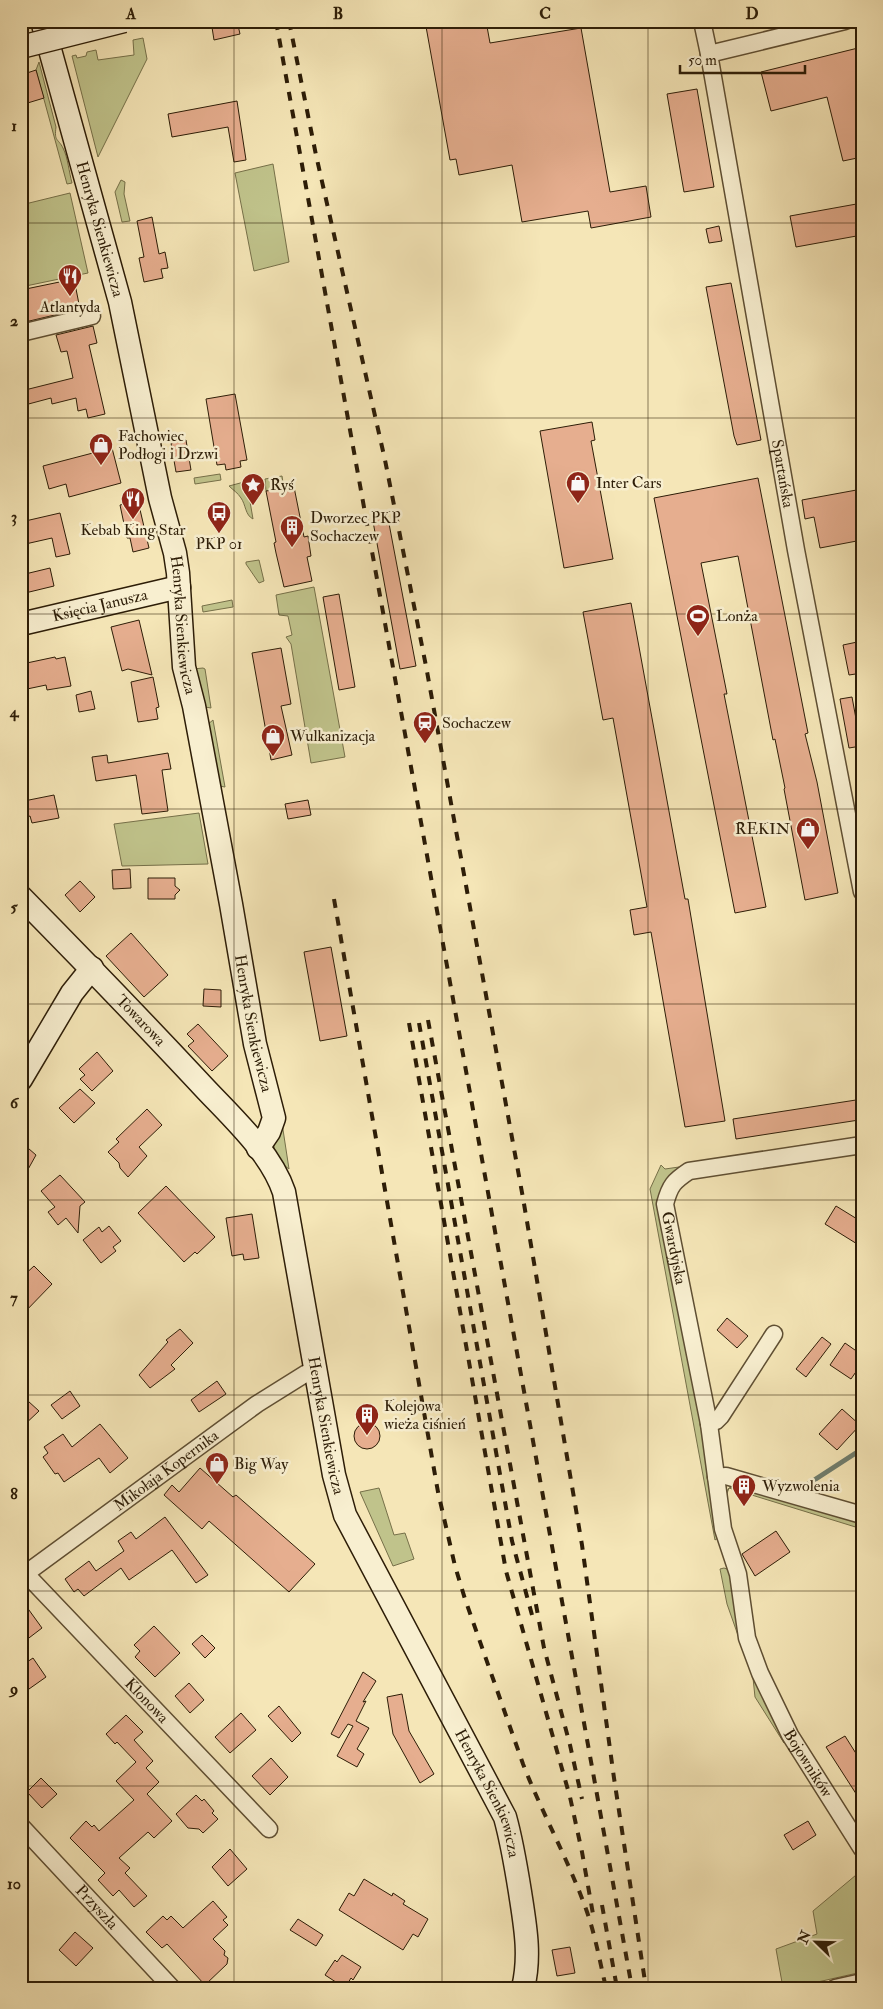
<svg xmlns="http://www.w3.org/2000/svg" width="883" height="2009" font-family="'IM FELL Double Pica',serif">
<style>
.green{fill:#c0c38b;stroke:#767049}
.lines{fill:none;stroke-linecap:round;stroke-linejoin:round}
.stream{stroke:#707e6e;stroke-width:5}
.building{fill:#e6ae8f;stroke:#2d1d07}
.street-casing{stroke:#5f4f33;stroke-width:19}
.secondary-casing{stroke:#2d1d07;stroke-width:25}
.street{stroke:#f8efd0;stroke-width:16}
.secondary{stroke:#f8efd0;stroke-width:22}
.rail{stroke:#2d1d07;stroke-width:4;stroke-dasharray:9 9;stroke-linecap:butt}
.secondary-bridge-casing{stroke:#2d1d07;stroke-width:25;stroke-linecap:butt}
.secondary-bridge{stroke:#f8efd0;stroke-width:22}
.grid{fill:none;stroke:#2d1d07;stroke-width:1;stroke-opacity:0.55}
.labels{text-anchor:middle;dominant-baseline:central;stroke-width:5;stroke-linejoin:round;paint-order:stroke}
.street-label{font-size:16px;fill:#2d1d07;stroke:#f8efd0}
.poi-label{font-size:16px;fill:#2d1d07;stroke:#f8efd0;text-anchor:start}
.neatline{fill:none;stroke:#2d1d07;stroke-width:2}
.grid-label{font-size:16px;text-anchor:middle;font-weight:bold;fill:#2d1d07}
</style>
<rect width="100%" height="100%" fill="#f5e6b7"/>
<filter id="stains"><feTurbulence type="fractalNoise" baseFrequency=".004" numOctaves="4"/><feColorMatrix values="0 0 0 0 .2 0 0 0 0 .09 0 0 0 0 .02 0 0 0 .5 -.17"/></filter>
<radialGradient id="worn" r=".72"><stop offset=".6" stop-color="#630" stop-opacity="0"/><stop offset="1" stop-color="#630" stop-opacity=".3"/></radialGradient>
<g class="green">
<polygon points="143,38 147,59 98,157 72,56 76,55 77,58 86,56 87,52 96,50 98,60 134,55 133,40"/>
<path d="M 39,62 L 56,127 C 54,142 58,138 63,148 C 68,158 69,172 72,183 L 67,184 L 36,70 Z"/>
<polygon points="273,164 289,262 254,271 235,173"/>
<polygon points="121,180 125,182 124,194 130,221 122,222 115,192"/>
<polygon points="70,193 88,273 21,287 21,205"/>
<polygon points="220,474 221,480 195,484 194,478"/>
<polygon points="282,476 286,502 266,491 265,479"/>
<path d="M 244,482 L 247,484 L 253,519 C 245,515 246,505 241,498 C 238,493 233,490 229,486 Z"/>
<polygon points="259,560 264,581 259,583 246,564 246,562"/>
<polygon points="314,587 345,757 311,763 291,644 286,637 292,635 288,616 279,615 276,595"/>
<polygon points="232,600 233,607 203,612 202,606"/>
<polygon points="203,668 205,669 211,708 205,707 193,669"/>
<polygon points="213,720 225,787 219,786 207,725"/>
<polygon points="199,813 208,864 122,866 114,824"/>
<path d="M 280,1110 L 289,1169 C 266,1153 274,1133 280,1110 Z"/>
<polygon points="661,1165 665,1169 679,1167 666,1181 689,1350 706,1451 718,1538 715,1540 650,1189"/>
<polygon points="738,1485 862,1521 862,1529 729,1488 726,1496 734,1542 723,1496 729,1488"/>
<polygon points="379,1488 394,1535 405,1533 414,1559 393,1566 360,1492"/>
<polygon points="724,1568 730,1570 742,1638 784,1743 755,1697 753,1678 727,1604 720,1569"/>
<polygon points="862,1870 862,1972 791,1988 783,1988 776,1949 817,1934 813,1911"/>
</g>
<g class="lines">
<polyline class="stream" points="805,1486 862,1449"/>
</g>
<g class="building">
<polygon points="211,21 237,21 240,34 214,40"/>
<polygon points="425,21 486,21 490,43 581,28 610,192 646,186 651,217 591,228 588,211 522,222 512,165 459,175 456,159 450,160"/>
<polygon points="862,47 862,157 843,161 827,97 771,111 761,72"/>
<polygon points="36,70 44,98 21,105 21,75"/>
<polygon points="697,89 714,187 684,192 667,94"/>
<polygon points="237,101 246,160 234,162 228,127 172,137 168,114"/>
<polygon points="862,203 862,235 796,247 790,216"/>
<polygon points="152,217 159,254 165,252 168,268 161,269 163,278 144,282 139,258 144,257 137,221"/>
<polygon points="719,226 722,241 709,243 706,229"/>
<polygon points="74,279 80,309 21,323 21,290"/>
<polygon points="731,283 761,440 737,445 734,436 706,287"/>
<polygon points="93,326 97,343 89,345 105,414 88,418 86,409 78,411 76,398 52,404 51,398 21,406 21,391 73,378 67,351 61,352 56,335"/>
<polygon points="235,394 247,460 240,461 241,467 226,470 225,464 217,465 206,399"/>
<polygon points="592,422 595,440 591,441 613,559 564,568 540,431"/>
<polygon points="186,440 191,470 176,472 171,443"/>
<polygon points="112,448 121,483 69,497 66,484 49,489 43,466"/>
<polygon points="758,478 808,733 805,734 817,782 838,893 805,900 784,789 785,788 775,739 773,740 738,556 701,563 727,694 724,694 766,907 735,913 654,498"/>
<polygon points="294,487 304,537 308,536 311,556 307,557 312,581 284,587 276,553 274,543 276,542 266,491"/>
<polygon points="862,489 862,540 820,548 814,517 805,519 802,500"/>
<polygon points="138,501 149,548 133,552 130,538 127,538 120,505"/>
<polygon points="60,513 70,554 56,557 52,538 21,545 21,522"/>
<polygon points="387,513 416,666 400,669 372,516"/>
<polygon points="50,568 54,586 21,594 21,575"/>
<polygon points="339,594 355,687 339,690 323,597"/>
<polygon points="631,603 685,899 688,899 725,1121 685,1127 651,932 634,935 630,910 647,907 613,718 603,720 583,612"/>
<polygon points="139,620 152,675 128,669 122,671 111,627"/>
<polygon points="862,641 862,673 849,675 843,645"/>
<polygon points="281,648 291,704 281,706 292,755 271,760 252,653"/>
<polygon points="55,657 56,659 65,657 71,686 47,690 46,685 27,689 22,664"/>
<polygon points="153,677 159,707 156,708 158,719 138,722 131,682"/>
<polygon points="91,691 95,709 79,712 76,695"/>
<polygon points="852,697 861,746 849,748 840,699"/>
<polygon points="168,753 171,769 162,770 168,811 142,814 136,775 96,781 92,757 107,755 108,763"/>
<polygon points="54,795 59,818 32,823 30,816 27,817 24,801"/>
<polygon points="308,800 311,815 288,819 285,804"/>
<polygon points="130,869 131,888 113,889 112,870"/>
<polygon points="148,878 175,878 175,886 180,890 175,895 175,899 148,899"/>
<polygon points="80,881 95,897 80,912 65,895"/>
<polygon points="131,933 168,975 144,997 106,956"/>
<polygon points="331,947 347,1036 320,1041 304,952"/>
<polygon points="204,989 221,990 221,1007 203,1006"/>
<polygon points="198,1024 228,1056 212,1071 188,1046 194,1041 187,1034"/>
<polygon points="97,1052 113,1071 92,1091 80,1079 85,1075 79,1069"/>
<polygon points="80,1089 95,1103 74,1123 59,1108"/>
<polygon points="856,1100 859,1120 736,1139 733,1119"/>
<polygon points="147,1109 162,1125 139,1147 147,1156 128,1177 120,1168 119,1163 108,1152 119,1142 116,1139"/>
<polygon points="21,1142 36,1155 21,1182"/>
<polygon points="60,1175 85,1202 80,1206 78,1233 66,1218 58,1225 48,1212 55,1207 41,1191"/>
<polygon points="166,1186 215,1237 197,1254 195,1252 184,1262 138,1213"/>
<polygon points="836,1206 862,1222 862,1247 825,1224"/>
<polygon points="252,1214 259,1258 244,1260 243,1254 232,1256 226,1218"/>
<polygon points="109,1226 121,1241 113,1247 116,1251 101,1263 83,1240 99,1227 102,1232"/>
<polygon points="34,1266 52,1284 21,1316 21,1278"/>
<polygon points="727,1318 748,1336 737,1348 717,1330"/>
<polygon points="180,1329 193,1343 171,1365 175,1369 150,1388 139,1375 168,1342 166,1340"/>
<polygon points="822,1337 831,1344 806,1377 796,1369"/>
<polygon points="845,1343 862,1355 862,1363 851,1379 830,1365"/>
<polygon points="217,1381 226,1394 199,1412 191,1400"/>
<polygon points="70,1391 80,1406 62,1419 51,1405"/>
<polygon points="28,1401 39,1411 21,1428 21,1406"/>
<polygon points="842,1409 860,1425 837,1450 819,1434"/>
<circle cx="367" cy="1436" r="13"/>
<polygon points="100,1424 128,1458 110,1473 99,1458 64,1482 58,1473 55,1474 43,1457 48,1453 44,1447 63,1434 72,1447"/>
<polygon points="200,1468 233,1497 236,1495 315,1564 289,1592 209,1521 202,1529 164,1495 172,1485 179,1492"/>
<polygon points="165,1517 208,1575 196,1583 172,1550 129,1580 121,1568 84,1596 78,1589 74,1592 65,1579 89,1561 96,1571 124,1551 118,1541 131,1532 136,1539"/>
<polygon points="776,1531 790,1552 755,1576 742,1554"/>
<polygon points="21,1599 42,1628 21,1644"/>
<polygon points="154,1626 180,1653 155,1677 135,1657 140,1651 134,1645"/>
<polygon points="202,1635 215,1648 205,1658 192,1644"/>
<polygon points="33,1658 46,1677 29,1689 21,1677 21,1666"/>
<polygon points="363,1672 376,1681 363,1702 366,1701 356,1721 369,1728 357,1749 364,1754 357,1767 337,1756 353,1726 348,1724 339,1738 331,1734"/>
<polygon points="189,1683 204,1700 190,1713 175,1696"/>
<polygon points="402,1694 409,1731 434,1774 420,1783 393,1734 387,1697"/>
<polygon points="279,1706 301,1733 292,1742 268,1716"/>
<polygon points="241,1713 256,1730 230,1753 215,1737"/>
<polygon points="126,1715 143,1732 134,1740 153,1761 146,1768 159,1782 147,1794 172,1821 154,1838 148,1832 119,1858 130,1868 125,1873 147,1896 134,1907 119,1890 113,1896 98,1880 105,1873 70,1838 86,1821 92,1827 94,1825 99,1831 134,1800 116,1781 136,1762 117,1742 115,1744 106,1734"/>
<polygon points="845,1736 862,1763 862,1803 826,1747"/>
<polygon points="271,1758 288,1777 270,1795 252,1776"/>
<polygon points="41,1778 57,1794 42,1808 27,1792"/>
<polygon points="196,1795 202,1801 204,1799 214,1811 212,1813 218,1819 203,1833 199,1829 188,1828 176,1814"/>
<polygon points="808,1821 816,1835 793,1850 784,1835"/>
<polygon points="230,1849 247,1869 228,1886 212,1867"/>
<polygon points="364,1879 392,1896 393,1893 405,1901 403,1904 428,1919 418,1937 413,1934 403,1950 339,1910 349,1893 354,1896"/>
<polygon points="213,1901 227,1917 223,1920 228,1925 213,1939 225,1951 224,1955 228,1958 227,1964 205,1985 167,1944 162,1948 146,1932 163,1916 167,1920 171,1916 183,1928"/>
<polygon points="298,1919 323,1935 316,1946 290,1930"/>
<polygon points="75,1932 93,1948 76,1966 59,1950"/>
<polygon points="570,1947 575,1973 557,1976 552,1950"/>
<polygon points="342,1955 361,1967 353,1980 351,1978 345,1988 325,1975 335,1960 337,1962"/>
</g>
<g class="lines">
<g class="street-casing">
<g id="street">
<polyline points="702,21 709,54"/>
<path id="s1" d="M 845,21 L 709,54 L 796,550 L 862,892"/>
<polyline points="21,333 92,316"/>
<path id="s2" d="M 862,1145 L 689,1171 C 674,1181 670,1185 665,1204 L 709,1424 L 723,1529 L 738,1574 L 747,1638 L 760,1673 L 790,1735 L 862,1849"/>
<polyline points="709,1424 716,1421 721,1416 774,1334"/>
<polyline points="716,1477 726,1476 862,1515"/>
<path id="s3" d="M 26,1574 L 269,1829"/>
<path id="s4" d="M 21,1577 L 257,1404 L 305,1374 L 316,1370"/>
<path id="s5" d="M 21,1826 L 172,1988"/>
<polyline points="835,1988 862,1982"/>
</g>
</g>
<g class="secondary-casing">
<g id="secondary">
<path id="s6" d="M 42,21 L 120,302 L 160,498 L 175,553 L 178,573 L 184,667 L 194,706 L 231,904 L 255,1044 L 274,1118 L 269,1132 L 258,1148"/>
<path id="s7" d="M 21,624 L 179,587"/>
<path id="s8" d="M 21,897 C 81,958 140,1019 198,1081 C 228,1114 270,1150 284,1192 L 334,1475 L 345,1515 L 505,1817 C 512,1842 516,1867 520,1892 C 525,1925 531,1955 523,1988"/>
<polyline points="21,1079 72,993 92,968"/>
</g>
</g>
<use href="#street" class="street"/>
<use href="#secondary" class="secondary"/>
<g class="rail">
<polyline points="276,21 632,1988"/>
<polyline points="289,21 316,155 385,460 426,666 523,1198 582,1545 614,1778 646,1988"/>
<path d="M 334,899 L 438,1492 L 455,1566 L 465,1599 L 523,1764 C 542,1813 568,1859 586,1909 C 595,1934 600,1962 606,1988"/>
<polyline points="428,1020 544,1648 570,1745 582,1799"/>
<polyline points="409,1023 506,1571 570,1797 582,1852 593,1914"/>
<polyline points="419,1023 512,1541 532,1615"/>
<polyline points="602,1905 617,1988"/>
</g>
<g class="secondary-bridge-casing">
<polyline id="secondary-bridge" points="21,47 124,21"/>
</g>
<use href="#secondary-bridge" class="secondary-bridge"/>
</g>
<path class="grid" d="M 234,21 L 234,1988M 442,21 L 442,1988M 648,21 L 648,1988M 21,223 L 862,223M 21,418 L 862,418M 21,614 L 862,614M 21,809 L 862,809M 21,1004 L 862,1004M 21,1200 L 862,1200M 21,1395 L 862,1395M 21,1591 L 862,1591M 21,1786 L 862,1786"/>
<defs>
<g id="restaurant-pin" transform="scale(1.25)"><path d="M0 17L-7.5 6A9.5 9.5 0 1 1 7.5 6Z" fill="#8f2418" stroke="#f8efd0"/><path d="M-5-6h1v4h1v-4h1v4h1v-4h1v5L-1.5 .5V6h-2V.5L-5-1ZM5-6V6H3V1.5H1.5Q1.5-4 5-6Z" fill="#fff"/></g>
<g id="shop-pin" transform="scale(1.25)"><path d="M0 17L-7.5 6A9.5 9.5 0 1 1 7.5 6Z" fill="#8f2418" stroke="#f8efd0"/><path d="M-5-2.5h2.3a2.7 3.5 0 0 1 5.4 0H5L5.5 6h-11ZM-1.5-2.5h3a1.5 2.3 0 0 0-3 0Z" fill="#fff"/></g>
<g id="sight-pin" transform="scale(1.25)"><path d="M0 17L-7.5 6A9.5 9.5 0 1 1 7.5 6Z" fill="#8f2418" stroke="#f8efd0"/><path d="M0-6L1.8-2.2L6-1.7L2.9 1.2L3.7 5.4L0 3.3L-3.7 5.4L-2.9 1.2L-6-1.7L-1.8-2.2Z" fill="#fff"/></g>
<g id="bus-pin" transform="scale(1.25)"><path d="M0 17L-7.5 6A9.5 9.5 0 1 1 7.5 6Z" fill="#8f2418" stroke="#f8efd0"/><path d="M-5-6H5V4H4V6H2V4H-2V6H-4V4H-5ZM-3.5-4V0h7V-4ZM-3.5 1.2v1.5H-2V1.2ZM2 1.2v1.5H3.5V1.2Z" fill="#fff"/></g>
<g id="building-pin" transform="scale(1.25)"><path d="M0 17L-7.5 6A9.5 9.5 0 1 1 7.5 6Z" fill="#8f2418" stroke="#f8efd0"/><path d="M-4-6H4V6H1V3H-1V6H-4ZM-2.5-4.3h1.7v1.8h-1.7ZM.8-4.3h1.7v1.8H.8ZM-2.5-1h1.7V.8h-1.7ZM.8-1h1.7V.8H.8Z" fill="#fff"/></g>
<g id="stadium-pin" transform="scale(1.25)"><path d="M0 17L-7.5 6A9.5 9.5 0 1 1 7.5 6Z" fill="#8f2418" stroke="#f8efd0"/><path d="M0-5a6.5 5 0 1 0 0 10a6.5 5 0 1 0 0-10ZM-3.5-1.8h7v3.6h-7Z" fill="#fff"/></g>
<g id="station-pin" transform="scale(1.25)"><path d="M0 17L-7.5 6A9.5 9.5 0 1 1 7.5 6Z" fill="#8f2418" stroke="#f8efd0"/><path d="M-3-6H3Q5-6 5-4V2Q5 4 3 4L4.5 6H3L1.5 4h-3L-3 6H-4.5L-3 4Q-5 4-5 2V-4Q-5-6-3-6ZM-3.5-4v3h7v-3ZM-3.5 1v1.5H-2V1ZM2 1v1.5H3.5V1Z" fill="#fff"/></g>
</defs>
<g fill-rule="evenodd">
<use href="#restaurant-pin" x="70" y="276"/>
<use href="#shop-pin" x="101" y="445"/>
<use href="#shop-pin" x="578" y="483"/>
<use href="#sight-pin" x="253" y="485"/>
<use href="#restaurant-pin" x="133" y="499"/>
<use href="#bus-pin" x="219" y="513"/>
<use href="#building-pin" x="292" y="527"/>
<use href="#stadium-pin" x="698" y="616"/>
<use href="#station-pin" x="425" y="723"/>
<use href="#shop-pin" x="273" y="736"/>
<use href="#shop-pin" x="808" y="829"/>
<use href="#building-pin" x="367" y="1415"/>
<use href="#shop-pin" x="217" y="1464"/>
<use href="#building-pin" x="744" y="1486"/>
</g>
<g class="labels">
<g class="street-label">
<text stroke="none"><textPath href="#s6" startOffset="216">Henryka Sienkiewicza</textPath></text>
<text stroke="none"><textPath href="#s1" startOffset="566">Spartańska</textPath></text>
<text stroke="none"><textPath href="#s7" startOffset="81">Księcia Janusza</textPath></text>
<text stroke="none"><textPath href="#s6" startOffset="621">Henryka Sienkiewicza</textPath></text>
<text stroke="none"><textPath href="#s8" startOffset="172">Towarowa</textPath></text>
<text stroke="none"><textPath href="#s6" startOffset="1026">Henryka Sienkiewicza</textPath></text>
<text stroke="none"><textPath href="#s2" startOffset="262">Gwardyjska</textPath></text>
<text stroke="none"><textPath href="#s8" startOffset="634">Henryka Sienkiewicza</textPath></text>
<text stroke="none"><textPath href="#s4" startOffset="180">Mikołaja Kopernika</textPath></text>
<text stroke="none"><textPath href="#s3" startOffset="175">Klonowa</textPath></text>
<text stroke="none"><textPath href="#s2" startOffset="799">Bojowników</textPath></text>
<text stroke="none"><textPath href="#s8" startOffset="1039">Henryka Sienkiewicza</textPath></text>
<text stroke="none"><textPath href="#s5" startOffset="111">Przyszła</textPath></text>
</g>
<g class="poi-label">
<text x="70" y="307" text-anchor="middle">Atlantyda</text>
<text x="118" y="436">Fachowiec<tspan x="118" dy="18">Podłogi i Drzwi</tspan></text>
<text x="596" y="483">Inter Cars</text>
<text x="270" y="485">Ryś</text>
<text x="310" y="518">Dworzec PKP<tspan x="310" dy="18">Sochaczew</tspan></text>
<text x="133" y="530" text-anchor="middle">Kebab King Star</text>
<text x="219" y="544" text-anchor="middle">PKP 01</text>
<text x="716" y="616">Lonża</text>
<text x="442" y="723">Sochaczew</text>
<text x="290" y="736">Wulkanizacja</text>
<text x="790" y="829" text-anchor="end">REKIN</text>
<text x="384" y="1406">Kolejowa<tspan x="384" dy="18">wieża ciśnień</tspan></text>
<text x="234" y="1464">Big Way</text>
<text x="762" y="1486">Wyzwolenia</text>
</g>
</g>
<rect width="883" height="2009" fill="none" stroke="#f5e6b7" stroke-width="55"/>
<g transform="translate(816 1942) rotate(293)" stroke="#f8efd0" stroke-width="4" paint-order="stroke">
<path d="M0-4L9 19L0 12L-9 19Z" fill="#2d1d07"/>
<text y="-8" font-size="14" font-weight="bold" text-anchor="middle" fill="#2d1d07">N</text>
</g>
<path d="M680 65v8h125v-8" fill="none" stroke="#2d1d07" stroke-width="2.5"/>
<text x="688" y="65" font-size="15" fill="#2d1d07" stroke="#f8efd0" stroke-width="4" paint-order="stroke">50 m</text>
<rect x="28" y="28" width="828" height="1954" class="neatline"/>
<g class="grid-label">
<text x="131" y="19">A</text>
<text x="338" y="19">B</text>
<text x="545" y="19">C</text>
<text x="752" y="19">D</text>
<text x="14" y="131">1</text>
<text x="14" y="326">2</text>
<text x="14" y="522">3</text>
<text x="14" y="717">4</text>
<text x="14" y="912">5</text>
<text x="14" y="1108">6</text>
<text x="14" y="1303">7</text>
<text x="14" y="1499">8</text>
<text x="14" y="1694">9</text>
<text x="14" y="1889">10</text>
</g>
<rect width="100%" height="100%" filter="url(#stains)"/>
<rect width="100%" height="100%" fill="url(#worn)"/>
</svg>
